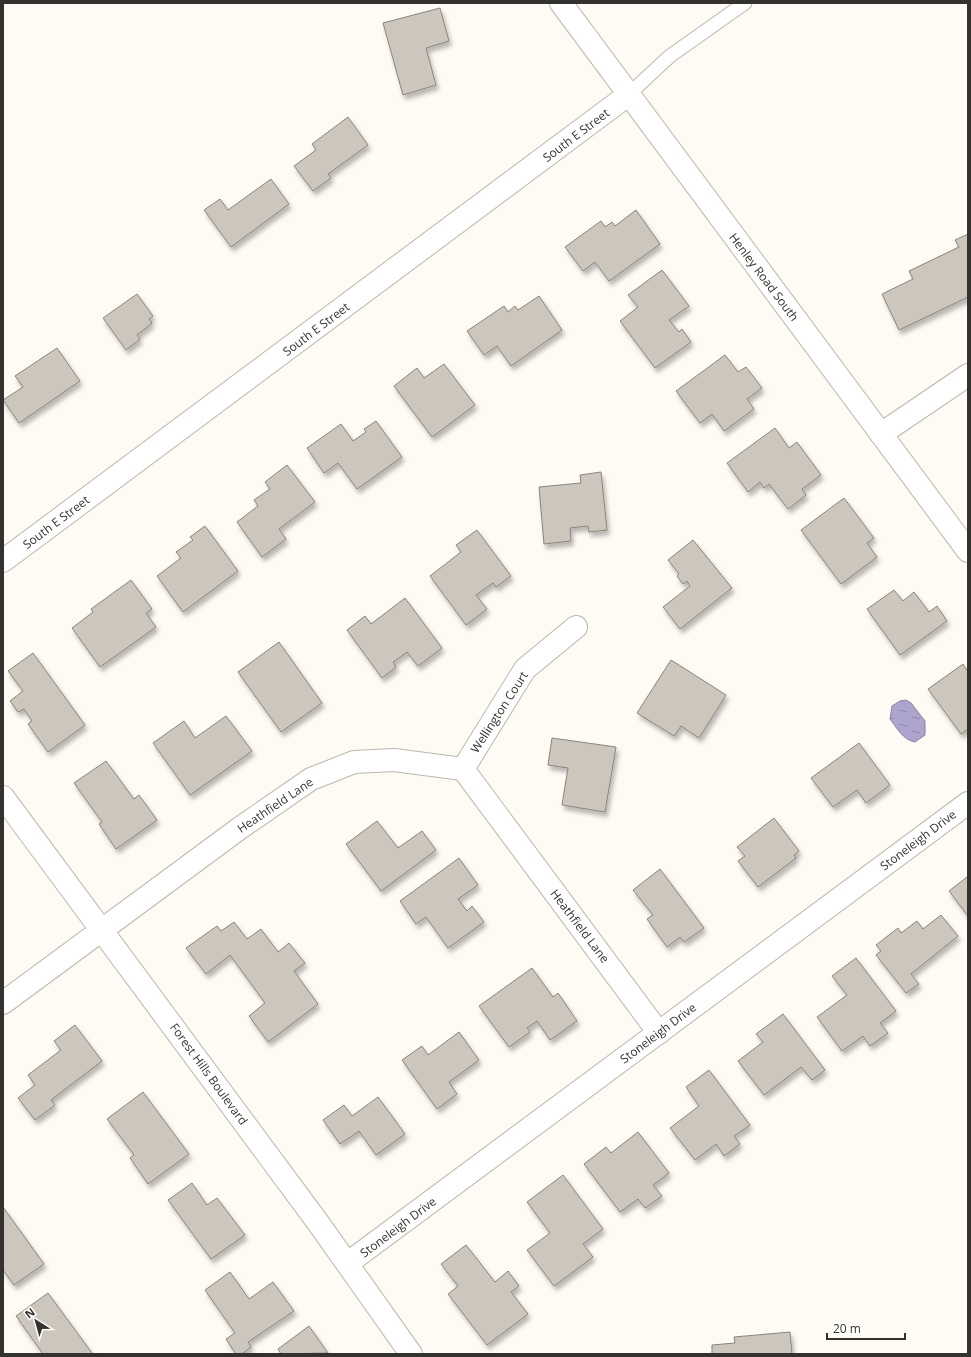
<svg xmlns="http://www.w3.org/2000/svg" width="971" height="1357" font-family="'Open Sans',sans-serif">
<style>
.water{fill:url(#water-ripples);stroke:#89829e}
.building{fill:#cdc6bd;stroke:#8a847b;filter:url(#shadow)}
.lines{fill:none;stroke-linecap:round;stroke-linejoin:round}
.service-casing{stroke:#beb7ae;stroke-width:15}
.minor-casing{stroke:#beb7ae;stroke-width:24}
.tertiary-casing{stroke:#beb7ae;stroke-width:24}
.service{stroke:#fff;stroke-width:13}
.minor{stroke:#fff;stroke-width:22}
.tertiary{stroke:#fff;stroke-width:22}
.labels{text-anchor:middle;dominant-baseline:central;stroke-width:3;stroke-linejoin:round;paint-order:stroke}
.street-label{font-size:12px;fill:#34322e;stroke:#fff}
</style>
<defs>
<pattern id="water-ripples" width="26" height="14" patternUnits="userSpaceOnUse"><rect width="26" height="14" fill="#aea5ce"/><path d="M2 4q2-2 4 0t4 0M15 11q2-2 4 0t4 0" fill="none" stroke="#8e87a8"/></pattern>
<filter id="shadow"><feDropShadow dx="2.5" dy="4.5" stdDeviation="2" flood-color="#0004"/></filter>
</defs>
<rect width="100%" height="100%" fill="#fefaf4"/>
<path class="water" d="M 906,700 L 911,703 L 925,721 L 925,735 L 915,742 C 903,740 897,728 890,719 L 892,706 L 900,701 Z"/>
<g class="building">
<polygon points="440,8 449,41 426,48 436,85 403,95 383,23"/>
<polygon points="348,117 368,145 328,174 331,178 313,191 294,166 316,150 312,144"/>
<polygon points="271,179 289,204 231,247 204,210 220,199 228,210"/>
<polygon points="636,210 660,244 609,281 595,262 583,271 565,247 601,221 605,227 612,222 615,226"/>
<polygon points="968,234 968,297 899,330 882,294 913,279 909,271 959,247 955,240"/>
<polygon points="662,270 689,306 669,320 679,332 682,329 691,342 655,368 620,321 638,307 628,295"/>
<polygon points="137,294 153,316 149,319 152,323 137,335 140,339 126,350 103,318"/>
<polygon points="539,296 562,330 511,366 497,346 484,355 467,331 504,306 508,312 515,306 518,310"/>
<polygon points="57,348 80,381 19,423 3,400 23,387 15,376"/>
<polygon points="725,355 738,372 746,367 762,388 747,399 754,409 724,431 712,414 700,423 676,391"/>
<polygon points="444,364 475,405 432,437 394,386 417,368 424,378"/>
<polygon points="376,421 402,457 357,489 338,463 324,473 307,448 341,424 353,441 366,432 364,429"/>
<polygon points="775,428 789,448 797,442 821,475 802,489 806,495 788,509 769,484 764,488 760,482 748,492 727,463"/>
<polygon points="287,465 315,502 279,529 286,539 262,557 237,522 258,506 254,500 270,489 265,482"/>
<polygon points="601,472 607,530 589,532 588,526 570,528 571,541 544,544 539,487 581,483 580,475"/>
<polygon points="844,498 874,538 867,543 877,557 841,584 801,530"/>
<polygon points="205,526 238,571 183,612 157,576 181,558 176,552 193,540 190,537"/>
<polygon points="477,530 511,576 496,587 493,583 476,595 487,609 466,625 430,576 461,552 456,545"/>
<polygon points="693,540 732,588 680,629 663,607 690,586 687,581 683,584 677,576 679,574 668,560"/>
<polygon points="131,580 152,609 146,613 156,627 100,667 72,628 93,612 91,609"/>
<polygon points="894,590 903,601 914,592 929,612 937,606 947,621 900,655 867,609"/>
<polygon points="405,598 442,648 418,666 407,652 393,662 396,667 382,678 347,630 365,616 371,624"/>
<polygon points="279,642 322,703 281,732 238,672"/>
<polygon points="33,653 85,725 48,752 28,724 32,721 24,709 18,712 10,701 23,691 8,671"/>
<polygon points="671,660 726,695 699,738 681,726 674,736 637,713"/>
<polygon points="963,664 968,672 968,729 961,734 928,689"/>
<polygon points="226,716 252,751 190,795 153,743 184,721 195,738"/>
<polygon points="552,738 616,747 605,812 562,805 568,768 548,765"/>
<polygon points="859,743 890,785 866,803 857,790 833,807 811,778"/>
<polygon points="106,761 134,799 139,795 157,820 116,849 99,824 102,822 74,783"/>
<polygon points="774,818 799,851 794,855 796,858 758,887 738,861 745,856 737,847"/>
<polygon points="377,821 398,848 422,831 436,850 381,891 346,844"/>
<polygon points="459,858 478,885 458,899 467,911 472,906 484,922 448,948 426,917 416,924 400,901"/>
<polygon points="660,869 704,928 684,942 680,937 667,947 647,919 653,915 633,890"/>
<polygon points="967,877 968,878 968,916 949,891"/>
<polygon points="941,915 958,936 911,974 919,984 906,993 876,955 881,951 876,945 898,928 901,933 917,921 923,929"/>
<polygon points="234,922 247,939 261,929 278,952 289,943 305,963 294,971 318,1004 268,1042 249,1016 265,1003 230,955 206,974 186,948 217,926 221,931"/>
<polygon points="856,958 896,1011 880,1023 888,1033 870,1046 863,1036 842,1051 817,1017 847,995 832,976"/>
<polygon points="532,968 553,997 558,993 577,1021 550,1040 537,1021 527,1028 530,1032 509,1047 479,1006"/>
<polygon points="783,1014 825,1070 812,1080 801,1067 764,1095 738,1061 763,1042 756,1034"/>
<polygon points="75,1025 102,1061 51,1100 55,1105 35,1120 18,1098 35,1085 28,1075 61,1050 54,1041"/>
<polygon points="459,1032 479,1060 449,1082 457,1094 437,1109 402,1060 422,1046 428,1055"/>
<polygon points="709,1070 750,1125 734,1136 740,1144 724,1156 716,1144 695,1160 670,1128 699,1106 686,1087"/>
<polygon points="143,1092 189,1154 148,1184 130,1158 134,1155 107,1119"/>
<polygon points="378,1097 405,1134 376,1155 359,1131 340,1144 323,1120 344,1105 352,1116"/>
<polygon points="638,1132 669,1173 653,1185 662,1196 645,1208 638,1199 620,1212 584,1164 606,1147 611,1153"/>
<polygon points="563,1175 603,1229 583,1244 593,1257 554,1286 527,1250 550,1233 527,1202"/>
<polygon points="192,1183 207,1205 217,1198 245,1235 211,1259 168,1200"/>
<polygon points="3,1207 44,1264 14,1285 3,1270"/>
<polygon points="466,1245 495,1282 508,1271 519,1286 511,1292 528,1314 487,1345 448,1294 458,1286 441,1264"/>
<polygon points="230,1272 249,1299 273,1282 294,1311 248,1342 251,1347 242,1354 236,1354 226,1339 235,1333 205,1290"/>
<polygon points="48,1293 92,1353 91,1354 43,1354 16,1316"/>
<polygon points="309,1326 328,1353 281,1354 278,1349"/>
<polygon points="790,1332 792,1354 712,1354 712,1345 735,1343 734,1337"/>
</g>
<g class="lines">
<g class="service-casing">
<polyline id="service" points="628,95 670,56 745,3"/>
</g>
<g class="minor-casing">
<g id="minor">
<polyline points="881,434 968,375"/>
<polyline points="463,769 525,669 576,627"/>
<polyline points="3,797 319,1224 411,1354"/>
<polyline points="3,1003 240,828 311,779 354,762 394,760 463,769 659,1033"/>
<polyline points="348,1263 968,803"/>
</g>
</g>
<g class="tertiary-casing">
<g id="tertiary">
<polyline points="561,3 968,551"/>
<polyline points="3,561 628,95"/>
</g>
</g>
<use href="#service" class="service"/>
<use href="#minor" class="minor"/>
<use href="#tertiary" class="tertiary"/>
</g>
<g class="labels">
<g class="street-label">
<text transform="translate(576 135) rotate(-37)">South E Street</text>
<text transform="translate(764 277) rotate(53)">Henley Road South</text>
<text transform="translate(316 329) rotate(-37)">South E Street</text>
<text transform="translate(56 522) rotate(-37)">South E Street</text>
<text transform="translate(499 712) rotate(-57)">Wellington Court</text>
<text transform="translate(275 805) rotate(-34)">Heathfield Lane</text>
<text transform="translate(918 840) rotate(-37)">Stoneleigh Drive</text>
<text transform="translate(580 926) rotate(53)">Heathfield Lane</text>
<text transform="translate(658 1033) rotate(-37)">Stoneleigh Drive</text>
<text transform="translate(209 1074) rotate(54)">Forest Hills Boulevard</text>
<text transform="translate(398 1227) rotate(-37)">Stoneleigh Drive</text>
</g>
</g>
<rect width="971" height="1357" fill="none" stroke="#34322e" stroke-width="8"/>
<g transform="translate(36 1321) rotate(323)" stroke="#ffffff" stroke-width="3" paint-order="stroke">
<path d="M0-3L7 15L0 10L-7 15Z" fill="#34322e"/>
<text y="-6" font-size="11" font-weight="bold" text-anchor="middle" fill="#34322e">N</text>
</g>
<path d="M827 1333v6h78v-6" fill="none" stroke="#34322e" stroke-width="2"/>
<text x="833" y="1333" font-size="12" fill="#34322e" stroke="#ffffff" stroke-width="3" paint-order="stroke">20 m</text>
</svg>
